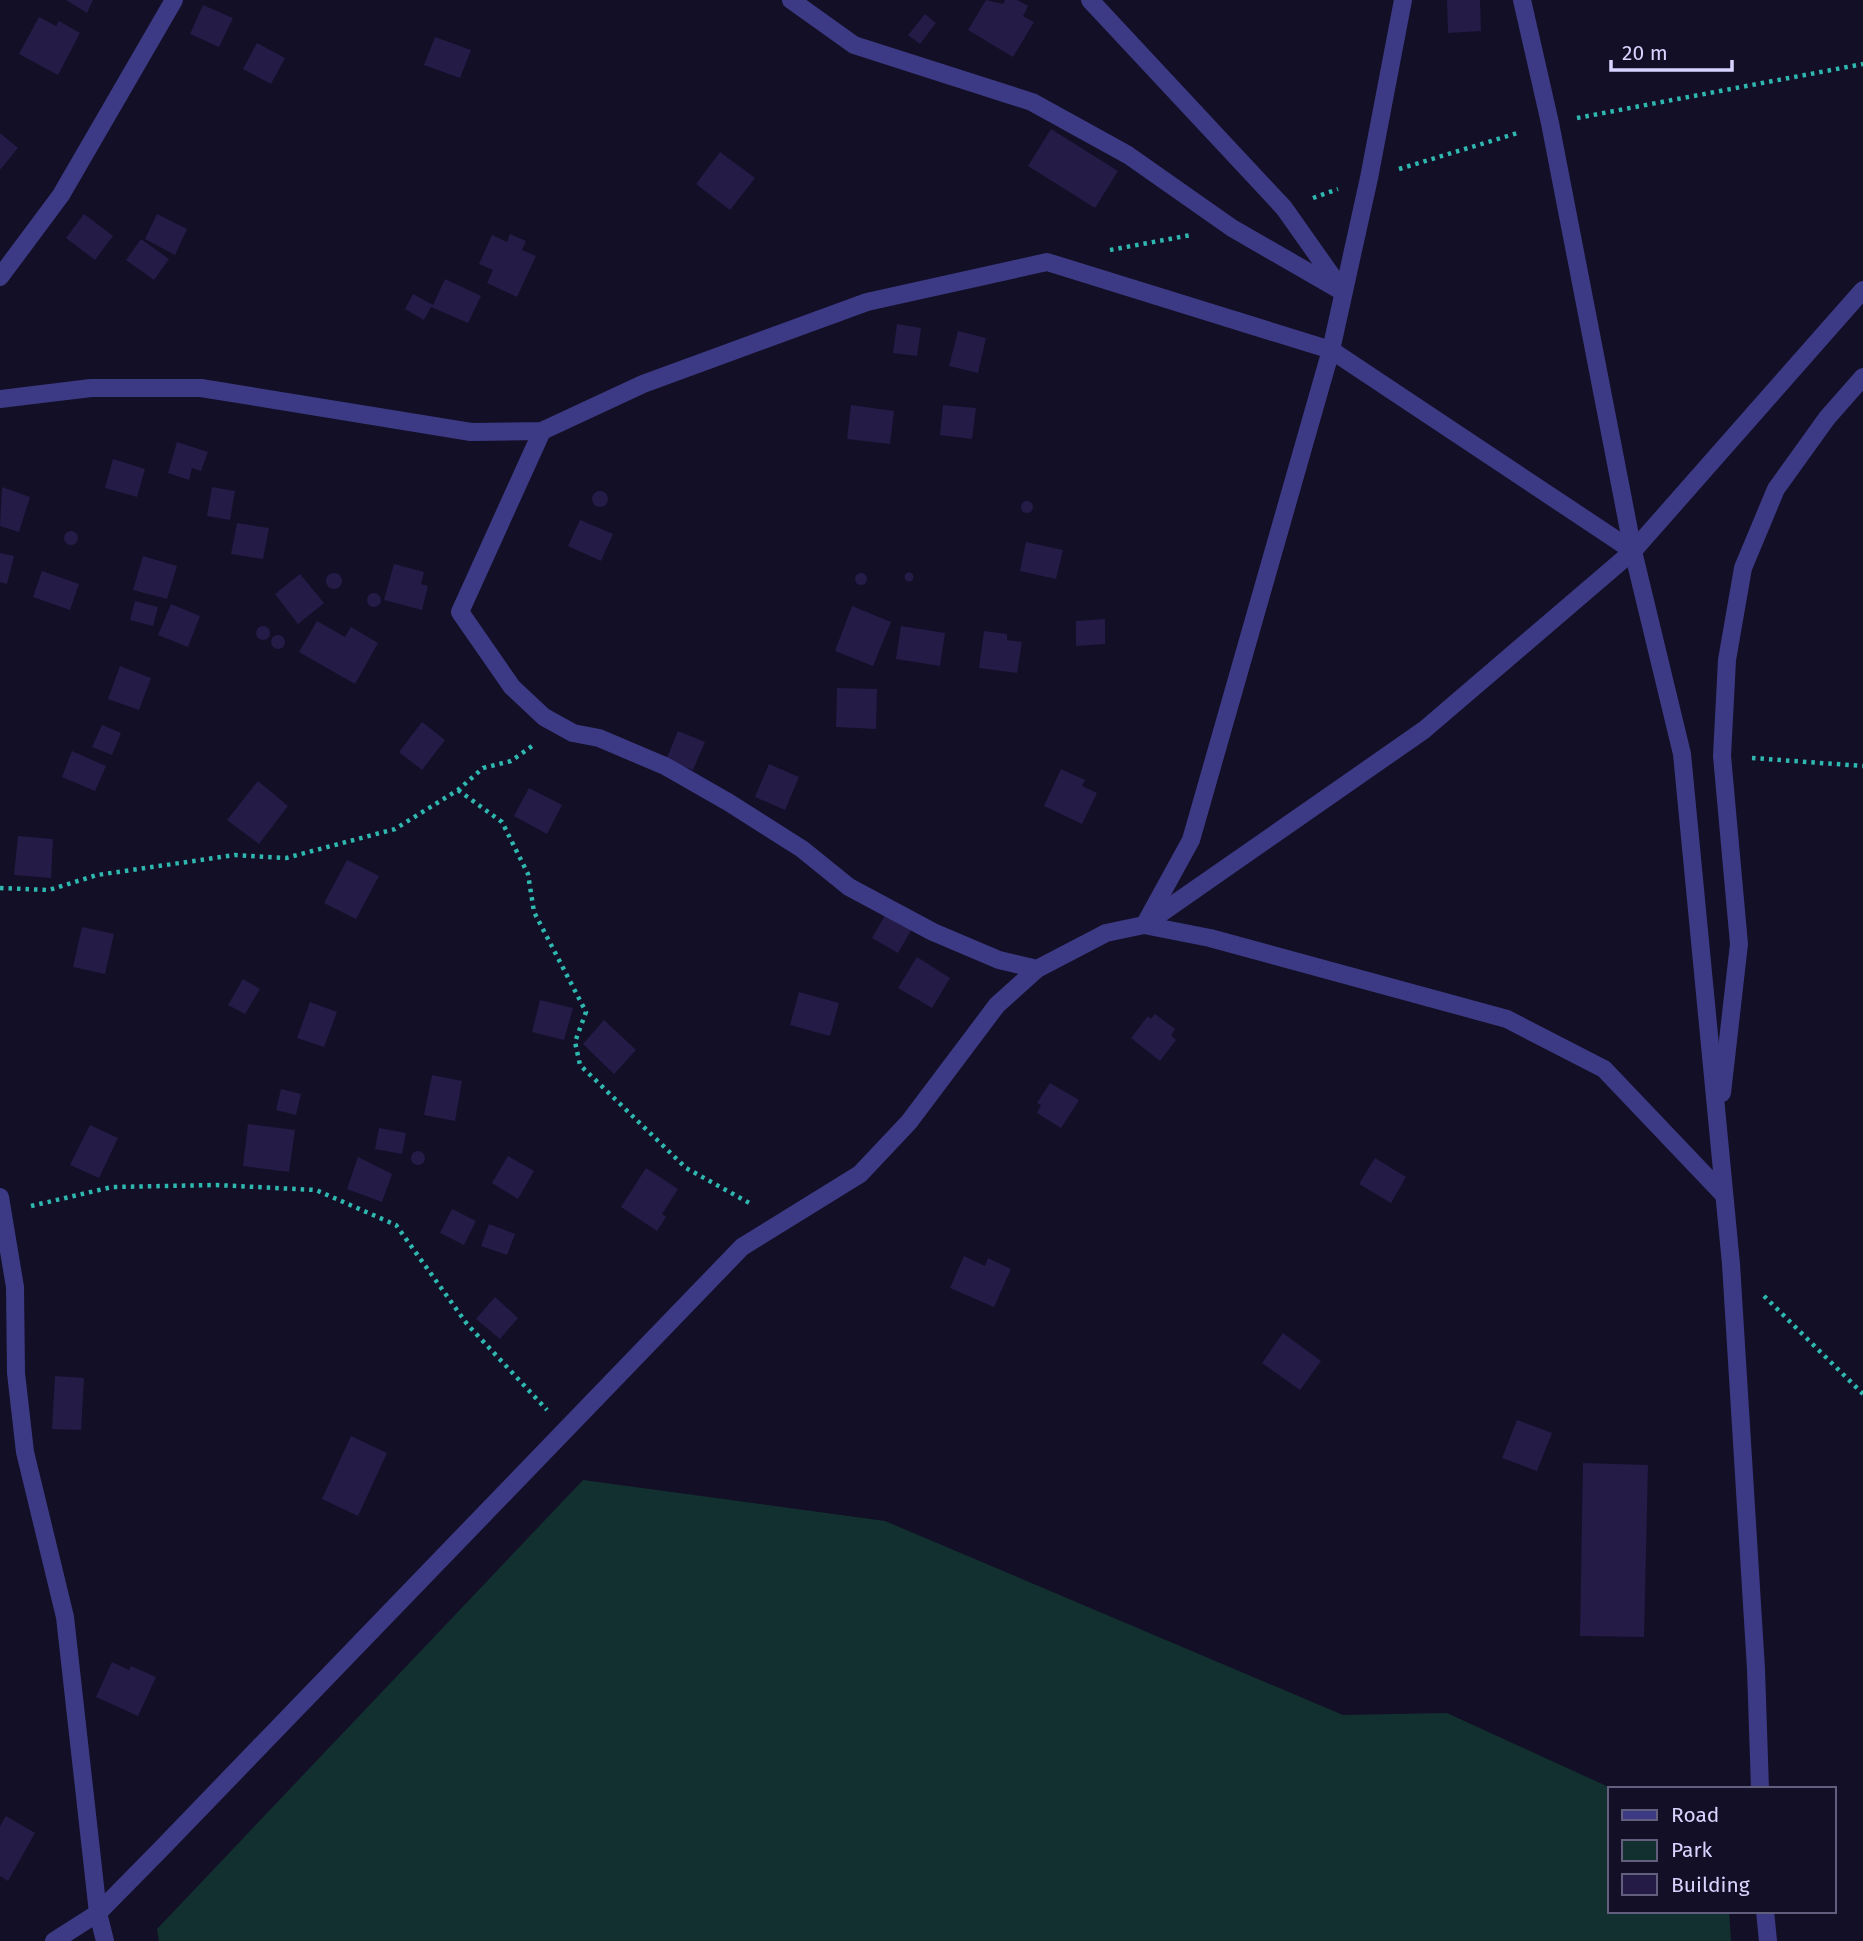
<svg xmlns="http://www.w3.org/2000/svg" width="1863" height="1941" font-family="'Fira Sans',sans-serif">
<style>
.green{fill:#12302f}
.building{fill:#241b47}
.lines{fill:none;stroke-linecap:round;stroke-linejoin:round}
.path{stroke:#2fb8b0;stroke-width:4.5;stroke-dasharray:3.5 5;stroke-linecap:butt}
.street{stroke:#3d3a85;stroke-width:18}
</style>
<rect width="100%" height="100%" fill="#130f26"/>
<polygon class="green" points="583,1480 885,1521 1343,1715 1447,1713 1613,1789 1609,1789 1609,1911 1729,1911 1731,1941 159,1941 157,1929"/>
<g class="building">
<polygon points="66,0 93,0 87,13"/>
<polygon points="986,0 1003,4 1005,0 1017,0 1028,6 1023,16 1034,22 1013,57 968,30"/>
<polygon points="1447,0 1480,0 1481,31 1448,33"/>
<polygon points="203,5 233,18 219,47 190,34"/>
<polygon points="925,14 936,23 920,44 908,35"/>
<polygon points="39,17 56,26 59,21 80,33 58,75 19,54"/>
<polygon points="435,37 471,50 460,78 424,65"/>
<polygon points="257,43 285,58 271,84 243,69"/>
<polygon points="1051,129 1118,171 1095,208 1028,166"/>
<polygon points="0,133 18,148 0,170"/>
<polygon points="720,152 755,178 730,210 696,184"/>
<polygon points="84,214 113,236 95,260 66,238"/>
<polygon points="157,214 187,229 175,255 145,239"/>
<polygon points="510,234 526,241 522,250 536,256 517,297 487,283 493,270 479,264 492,235 507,242"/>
<polygon points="141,239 169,259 154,280 126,260"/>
<polygon points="445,279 481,296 468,323 431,307 424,320 405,309 413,294 433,305"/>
<polygon points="897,324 921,328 917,356 893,353"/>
<polygon points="958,331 986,338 978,373 949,366"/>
<polygon points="851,405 894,411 890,444 847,439"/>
<polygon points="943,405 976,408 972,439 940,435"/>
<polygon points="177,442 208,452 201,471 192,468 189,480 168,473"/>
<polygon points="113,459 145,469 137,497 105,488"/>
<polygon points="2,487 30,497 19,532 0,526"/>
<polygon points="212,487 235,491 230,520 207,516"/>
<circle cx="600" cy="499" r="8"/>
<circle cx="1027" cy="507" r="6"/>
<polygon points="580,520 613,534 601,561 568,546"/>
<polygon points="237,523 269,528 263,559 231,554"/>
<circle cx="71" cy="538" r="7"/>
<polygon points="1026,542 1063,550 1056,579 1020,571"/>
<polygon points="0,553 14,556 7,584 0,582"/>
<polygon points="143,556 177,566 167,599 133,590"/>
<polygon points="394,564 424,572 421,584 428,586 422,610 384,600"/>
<polygon points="42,571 79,584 70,610 33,597"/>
<circle cx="909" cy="577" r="4.5"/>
<circle cx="861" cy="579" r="6"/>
<circle cx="334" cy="581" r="8"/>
<polygon points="300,574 324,603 298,624 275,594"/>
<circle cx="374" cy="600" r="7"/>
<polygon points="135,601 158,607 153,626 130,620"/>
<polygon points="171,604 200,616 188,647 158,635"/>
<polygon points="852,606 891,622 873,666 835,651"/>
<polygon points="1105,619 1105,644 1076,646 1076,621"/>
<polygon points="317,621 345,637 351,627 378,643 355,684 299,652"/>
<circle cx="263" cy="633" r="7"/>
<polygon points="901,626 945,633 940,666 896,659"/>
<polygon points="984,631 1007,634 1007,640 1022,642 1017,673 979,668"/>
<circle cx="278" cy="642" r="7"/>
<polygon points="120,666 151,678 139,710 108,699"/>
<polygon points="837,688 877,689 876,729 836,727"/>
<polygon points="422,722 445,740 422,770 399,752"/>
<polygon points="102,725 121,733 112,755 92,747"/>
<polygon points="678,731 705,742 693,770 666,760"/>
<polygon points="72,751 106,766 95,791 62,777"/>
<polygon points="769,764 799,777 785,810 755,797"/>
<polygon points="1061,769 1085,780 1082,786 1097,793 1082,824 1044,806"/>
<polygon points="258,781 288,806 259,844 227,820"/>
<polygon points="529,788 562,805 547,834 514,816"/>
<polygon points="18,836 53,839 51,878 14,875"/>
<polygon points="347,860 379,876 356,919 324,903"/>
<polygon points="887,912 913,927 898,953 872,938"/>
<polygon points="82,927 114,934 105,974 73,967"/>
<polygon points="917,957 950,978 932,1008 898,988"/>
<polygon points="243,979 260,989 245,1014 228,1005"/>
<polygon points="799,992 839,1003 830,1036 790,1025"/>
<polygon points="540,1000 573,1008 564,1040 532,1032"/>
<polygon points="310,1002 337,1012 324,1047 297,1038"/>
<polygon points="1155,1014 1175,1029 1171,1035 1176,1040 1160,1061 1131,1038 1148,1016 1151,1019"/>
<polygon points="604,1020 636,1050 614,1074 583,1044"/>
<polygon points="432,1075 462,1081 455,1121 424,1115"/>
<polygon points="1050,1083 1079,1100 1061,1128 1037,1113 1041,1105 1037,1103"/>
<polygon points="281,1089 301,1094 296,1115 276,1110"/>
<polygon points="248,1124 295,1130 289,1172 243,1166"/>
<polygon points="90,1125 118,1138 99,1178 70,1165"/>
<polygon points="379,1128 406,1133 402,1154 375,1149"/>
<circle cx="418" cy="1158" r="7"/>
<polygon points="508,1156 534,1171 518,1199 492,1183"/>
<polygon points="358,1157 392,1174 382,1202 347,1189"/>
<polygon points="1375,1158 1406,1177 1391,1203 1359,1184"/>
<polygon points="646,1168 678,1189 662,1214 666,1217 657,1231 621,1207"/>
<polygon points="452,1209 476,1221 464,1245 440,1233"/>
<polygon points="489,1224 515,1234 507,1255 481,1246"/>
<polygon points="964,1256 985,1266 988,1258 1011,1269 994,1307 950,1288"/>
<polygon points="495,1297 518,1318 500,1339 476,1319"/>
<polygon points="1283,1333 1321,1361 1300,1390 1262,1363"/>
<polygon points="55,1376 84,1378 81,1430 52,1429"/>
<polygon points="1517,1420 1552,1433 1537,1471 1502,1458"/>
<polygon points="351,1436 387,1453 358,1516 322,1499"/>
<polygon points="1583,1463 1648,1465 1644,1637 1580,1636"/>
<polygon points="112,1662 129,1670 131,1666 156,1677 138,1716 96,1697"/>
<polygon points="6,1816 35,1833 8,1881 0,1876 0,1826"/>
</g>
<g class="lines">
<g class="path">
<polyline points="1577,118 1863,64"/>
<polyline points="1399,169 1521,132"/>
<polyline points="1313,198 1338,189"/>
<polyline points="1110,250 1191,235"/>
<polyline points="1752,758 1863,766"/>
<polyline points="458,790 502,822 528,874 534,912 586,1012 575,1042 580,1065 686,1168 753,1205"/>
<polyline points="0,888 49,890 97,875 235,855 286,858 395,829 458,790 483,768 511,761 535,744"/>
<polyline points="31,1206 112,1187 216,1185 316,1190 396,1225 467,1324 547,1410"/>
<polyline points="1764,1296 1863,1394"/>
</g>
<g class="street">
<polyline points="791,0 854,45 1032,102 1128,155 1232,228 1343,292"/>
<polyline points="1090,0 1284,208 1339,286"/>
<polyline points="1522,0 1550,123 1633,551 1682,754 1731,1264 1756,1669 1760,1789"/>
<polyline points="0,277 61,195 174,0"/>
<polyline points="0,399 91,388 201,388 471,432 542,431 643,384 867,302 1047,262 1331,350 1633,551"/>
<polyline points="542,431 460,612 512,687 544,717 573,733 599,738 665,766 728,802 802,849 849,887 933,932 999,960 1037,969"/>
<polyline points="1146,922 1191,840 1331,350 1369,178 1403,0"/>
<polyline points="1144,925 1210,938 1507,1019 1604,1069 1724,1195"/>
<polyline points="1722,1093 1739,944 1722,756 1727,660 1743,568 1776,489 1827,418 1863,377"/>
<polyline points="0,1197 15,1287 16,1373 25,1452 65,1617 98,1913 105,1941"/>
<polyline points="1765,1911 1768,1941"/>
<polyline points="54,1941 98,1913 161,1849 742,1247 860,1174 909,1122 997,1005 1037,969 1106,933 1144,925 1424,730 1633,551 1863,290"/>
</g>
</g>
<rect x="1608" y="1787" width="228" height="126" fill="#130f26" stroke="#625e7d" stroke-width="2"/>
<rect x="1622" y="1810" width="35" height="10" fill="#3d3a85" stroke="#625e7d" stroke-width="2"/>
<text x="1671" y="1822" font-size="21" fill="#d9d4ff">Road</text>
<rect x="1622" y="1840" width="35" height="21" fill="#12302f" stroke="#625e7d" stroke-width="2"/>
<text x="1671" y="1857" font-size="21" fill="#d9d4ff">Park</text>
<rect x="1622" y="1874" width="35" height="21" fill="#241b47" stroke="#625e7d" stroke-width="2"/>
<text x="1671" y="1892" font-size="21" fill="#d9d4ff">Building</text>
<path d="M1611 60v10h121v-10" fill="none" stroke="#d9d4ff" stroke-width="3.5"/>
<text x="1622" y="60" font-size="21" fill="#d9d4ff" stroke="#130f26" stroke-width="5" paint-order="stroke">20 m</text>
</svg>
